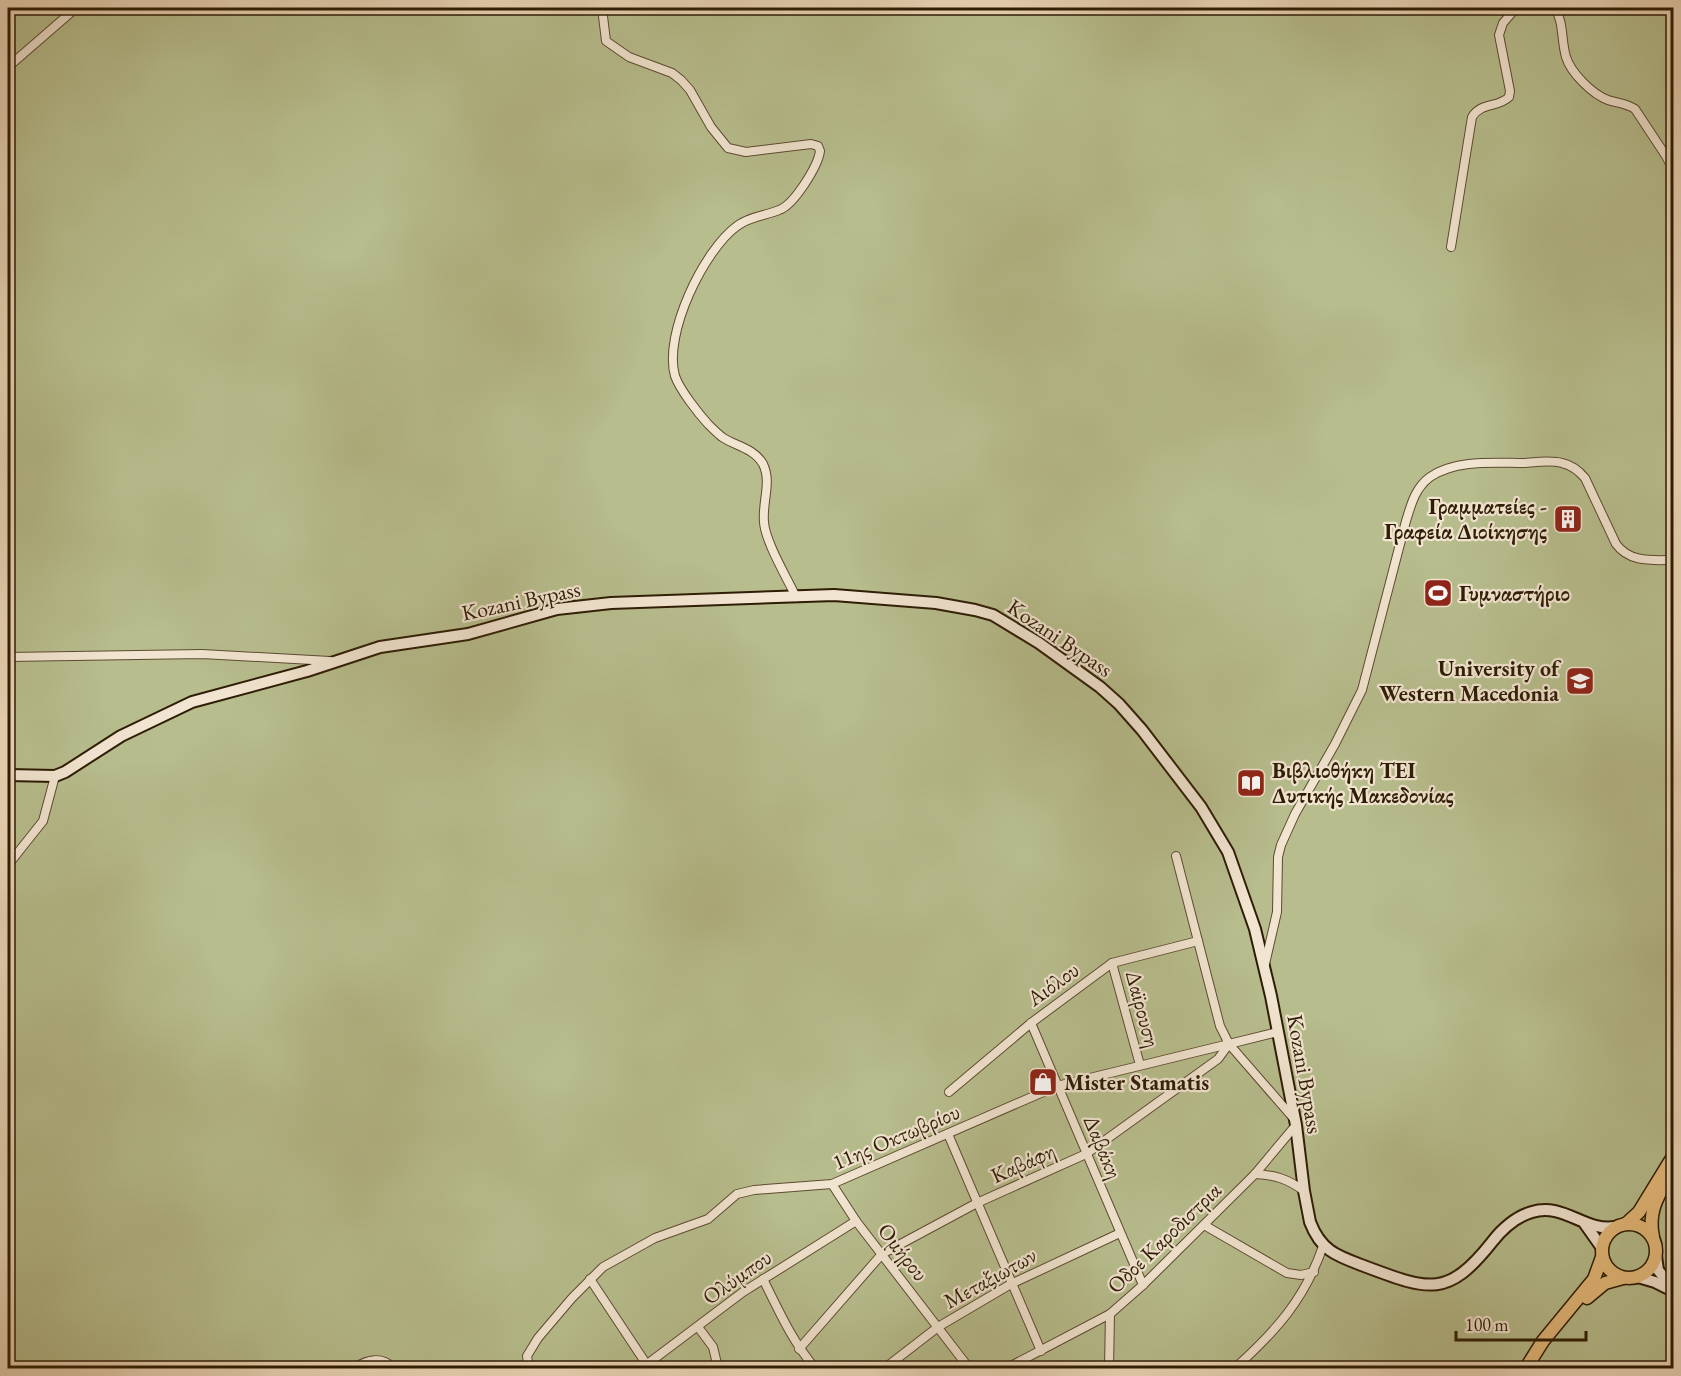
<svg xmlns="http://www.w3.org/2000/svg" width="1681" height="1376" font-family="'EB Garamond',serif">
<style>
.green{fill:#b7bd8d;stroke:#726c48;stroke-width:1.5}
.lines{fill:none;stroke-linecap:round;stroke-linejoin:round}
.minor-casing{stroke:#5d4a30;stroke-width:10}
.secondary-casing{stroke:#2e1c04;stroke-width:14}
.primary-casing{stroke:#2e1c04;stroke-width:15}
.minor{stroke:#f1e4d0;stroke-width:8}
.secondary{stroke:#f1e4d0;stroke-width:10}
.primary{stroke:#e5ba7b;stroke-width:12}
.labels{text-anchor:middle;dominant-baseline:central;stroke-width:4.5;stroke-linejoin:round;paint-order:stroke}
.poi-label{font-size:22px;font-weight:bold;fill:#2e1c04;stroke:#f1e4d0;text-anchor:start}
.street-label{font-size:22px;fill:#2e1c04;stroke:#f1e4d0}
</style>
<rect width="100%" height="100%" fill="#ead5b6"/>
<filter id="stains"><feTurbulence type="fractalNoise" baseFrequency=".00333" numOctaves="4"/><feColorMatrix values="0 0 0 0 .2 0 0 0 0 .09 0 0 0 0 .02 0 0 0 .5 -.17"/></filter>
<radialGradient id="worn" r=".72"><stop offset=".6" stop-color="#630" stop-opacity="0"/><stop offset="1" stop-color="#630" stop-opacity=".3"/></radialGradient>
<rect class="green" x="8" y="8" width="1665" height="1360"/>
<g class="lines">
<g class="minor-casing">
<g id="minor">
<path d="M 602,8 L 606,41 L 629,57 L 672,73 L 681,80 L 690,90 L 711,127 L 728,148 L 746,152 L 811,144 L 818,146 L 820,151 C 818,166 794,205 779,210 C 765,216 750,216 737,226 C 704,250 663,334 675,376 C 680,390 698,413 708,424 C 712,428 717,433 722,437 C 735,446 754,448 763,464 C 772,482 762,502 764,522 C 765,541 787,578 796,597"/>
<path d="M 1555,8 C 1564,23 1561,40 1566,57 C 1571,73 1592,94 1608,100 C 1617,103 1626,103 1635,109 L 1666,156 L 1674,171"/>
<polyline points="8,67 76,8"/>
<path d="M 1451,247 L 1472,117 C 1481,102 1498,108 1509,97 L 1510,91 L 1499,35 L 1503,23 L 1516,8"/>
<polyline points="8,657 202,654 330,661"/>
<polyline points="1176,856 1220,1026 1229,1044 1295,1120"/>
<polyline points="8,865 43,821 55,776"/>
<polyline points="1112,963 1140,1065"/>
<path d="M 1265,964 L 1277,912 L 1278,857 L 1281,845 L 1295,814 L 1335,744 L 1362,690 L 1406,521 C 1411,505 1415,488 1430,477 C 1456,459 1495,463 1525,463 C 1537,462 1551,460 1562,463 C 1571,465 1579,471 1585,478 L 1616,544 C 1630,563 1652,560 1674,560"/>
<polyline points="1031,1023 1143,1285"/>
<polyline points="949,1092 1031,1023 1112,963 1198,941"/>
<polyline points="948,1134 1041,1351"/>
<path d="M 1255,1174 C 1275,1175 1288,1179 1304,1191"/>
<polyline points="832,1184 856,1221 969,1368"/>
<polyline points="1204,1225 1287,1273 1301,1275 1314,1272"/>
<polyline points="590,1279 647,1365"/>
<path d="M 763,1279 C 779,1311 792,1341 815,1368"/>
<polyline points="698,1327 713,1347 718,1368"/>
<polyline points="799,1349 882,1254 977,1203 1086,1154 1218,1059 1229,1044 1278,1032"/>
<path d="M 354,1368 C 368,1359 381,1356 394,1368"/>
<polyline points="529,1368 527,1356 538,1338 572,1298 603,1267 655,1238 708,1219 737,1194 754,1190 832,1184 1057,1086 1229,1044"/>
<polyline points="642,1368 743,1292 856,1221"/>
<polyline points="885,1368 938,1327 1011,1284 1120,1233"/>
<polyline points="1007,1368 1110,1314 1143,1285 1255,1174 1296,1125"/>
<polyline points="1109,1368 1110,1314"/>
<path d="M 1235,1368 C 1276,1331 1305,1299 1323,1246"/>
</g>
</g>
<g class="secondary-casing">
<g id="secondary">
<path d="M 8,775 L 55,776 L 65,772 L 121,736 L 192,702 L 307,671 L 380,647 L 468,634 L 557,609 L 611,603 L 834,595 L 936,603 L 975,610 L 993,615 L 1039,643 L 1100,687 L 1119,704 L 1142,730 L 1201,807 L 1228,852 L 1255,929 L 1271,996 L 1296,1125 L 1304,1191 L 1310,1222 C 1321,1251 1337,1256 1364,1266 C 1428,1290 1447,1299 1492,1242 C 1503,1228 1515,1217 1532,1212 C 1563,1202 1585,1232 1615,1227"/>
<polyline points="1585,1224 1602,1248"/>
<polyline points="1656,1256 1658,1270 1674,1290"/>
<polyline points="1638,1277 1655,1282 1671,1290"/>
</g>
</g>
<g class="primary-casing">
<g id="primary">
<circle cx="1629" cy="1251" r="27"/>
<polyline points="1626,1224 1639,1212 1674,1155"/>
<path d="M 1653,1237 C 1648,1214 1656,1199 1667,1180"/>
<polyline points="1587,1298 1605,1283 1623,1278"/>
<polyline points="1526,1368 1543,1341 1594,1279 1602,1257"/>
</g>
</g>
<use href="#minor" class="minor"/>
<use href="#secondary" class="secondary"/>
<use href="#primary" class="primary"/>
</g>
<defs>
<g id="building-square" transform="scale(1.5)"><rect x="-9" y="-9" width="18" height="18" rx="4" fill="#8f2418" stroke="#f1e4d0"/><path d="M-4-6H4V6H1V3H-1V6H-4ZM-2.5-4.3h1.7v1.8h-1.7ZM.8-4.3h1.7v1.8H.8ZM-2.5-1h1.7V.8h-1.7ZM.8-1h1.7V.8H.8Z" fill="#fff"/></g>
<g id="stadium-square" transform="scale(1.5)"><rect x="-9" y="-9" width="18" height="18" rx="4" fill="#8f2418" stroke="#f1e4d0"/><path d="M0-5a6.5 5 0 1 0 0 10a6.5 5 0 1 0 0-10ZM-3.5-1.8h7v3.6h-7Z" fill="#fff"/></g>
<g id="university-square" transform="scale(1.5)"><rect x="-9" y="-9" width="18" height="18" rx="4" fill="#8f2418" stroke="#f1e4d0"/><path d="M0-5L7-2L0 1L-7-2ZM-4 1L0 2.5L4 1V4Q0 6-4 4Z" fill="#fff"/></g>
<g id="library-square" transform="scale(1.5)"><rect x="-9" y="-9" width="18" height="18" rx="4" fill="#8f2418" stroke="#f1e4d0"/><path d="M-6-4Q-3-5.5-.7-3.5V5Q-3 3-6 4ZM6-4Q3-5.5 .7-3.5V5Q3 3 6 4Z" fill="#fff"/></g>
<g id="shop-square" transform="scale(1.5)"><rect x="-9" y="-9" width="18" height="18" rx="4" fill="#8f2418" stroke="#f1e4d0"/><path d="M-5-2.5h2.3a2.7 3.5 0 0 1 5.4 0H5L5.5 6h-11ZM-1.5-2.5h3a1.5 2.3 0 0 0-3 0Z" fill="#fff"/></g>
</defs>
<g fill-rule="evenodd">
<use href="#building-square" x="1568" y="519"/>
<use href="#stadium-square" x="1438" y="593"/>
<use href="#university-square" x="1580" y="681"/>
<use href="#library-square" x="1251" y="783"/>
<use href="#shop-square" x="1043" y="1082"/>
</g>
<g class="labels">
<g class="poi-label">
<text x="1547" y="506" text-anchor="end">Γραμματείες -<tspan x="1547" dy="25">Γραφεία Διοίκησης</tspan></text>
<text x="1459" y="593">Γυμναστήριο</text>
<text x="1559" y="668" text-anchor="end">University of<tspan x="1559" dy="25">Western Macedonia</tspan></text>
<text x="1272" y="770">Βιβλιοθήκη ΤΕΙ<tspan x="1272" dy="25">Δυτικής Μακεδονίας</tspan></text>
<text x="1064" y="1082">Mister Stamatis</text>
</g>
<g class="street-label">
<text transform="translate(521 601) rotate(-12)">Kozani Bypass</text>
<text transform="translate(1060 638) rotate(34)">Kozani Bypass</text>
<text transform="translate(1053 984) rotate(-36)">Αιόλου</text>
<text transform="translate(1143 1009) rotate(75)">Δαϊρουση</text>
<text transform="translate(1305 1074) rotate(80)">Kozani Bypass</text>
<text transform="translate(896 1137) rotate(-23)">11ης Οκτωβρίου</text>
<text transform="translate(1103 1147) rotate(67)">Δαβάκη</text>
<text transform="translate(1023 1163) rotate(-24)">Καβάφη</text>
<text transform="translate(1164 1238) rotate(-44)">Oδοε Καροδιστρια</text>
<text transform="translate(903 1252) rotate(52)">Ομήρου</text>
<text transform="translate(737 1277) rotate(-35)">Ολύμπου</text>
<text transform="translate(990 1278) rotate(-29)">Μεταξιωτων</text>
</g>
</g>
<rect width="1681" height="1376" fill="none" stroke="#ead5b6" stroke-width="30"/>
<rect x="9" y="9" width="1663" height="1358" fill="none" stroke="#2e1c04" stroke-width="3"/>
<rect x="15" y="15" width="1651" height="1346" fill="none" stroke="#2e1c04" stroke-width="1.5"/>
<path d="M1456 1331v9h130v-9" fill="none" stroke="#2e1c04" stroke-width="3"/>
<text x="1465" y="1331" font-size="18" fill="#2e1c04" stroke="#f1e4d0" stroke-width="4.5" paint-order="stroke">100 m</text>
<rect width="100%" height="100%" filter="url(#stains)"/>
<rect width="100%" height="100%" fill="url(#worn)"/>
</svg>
